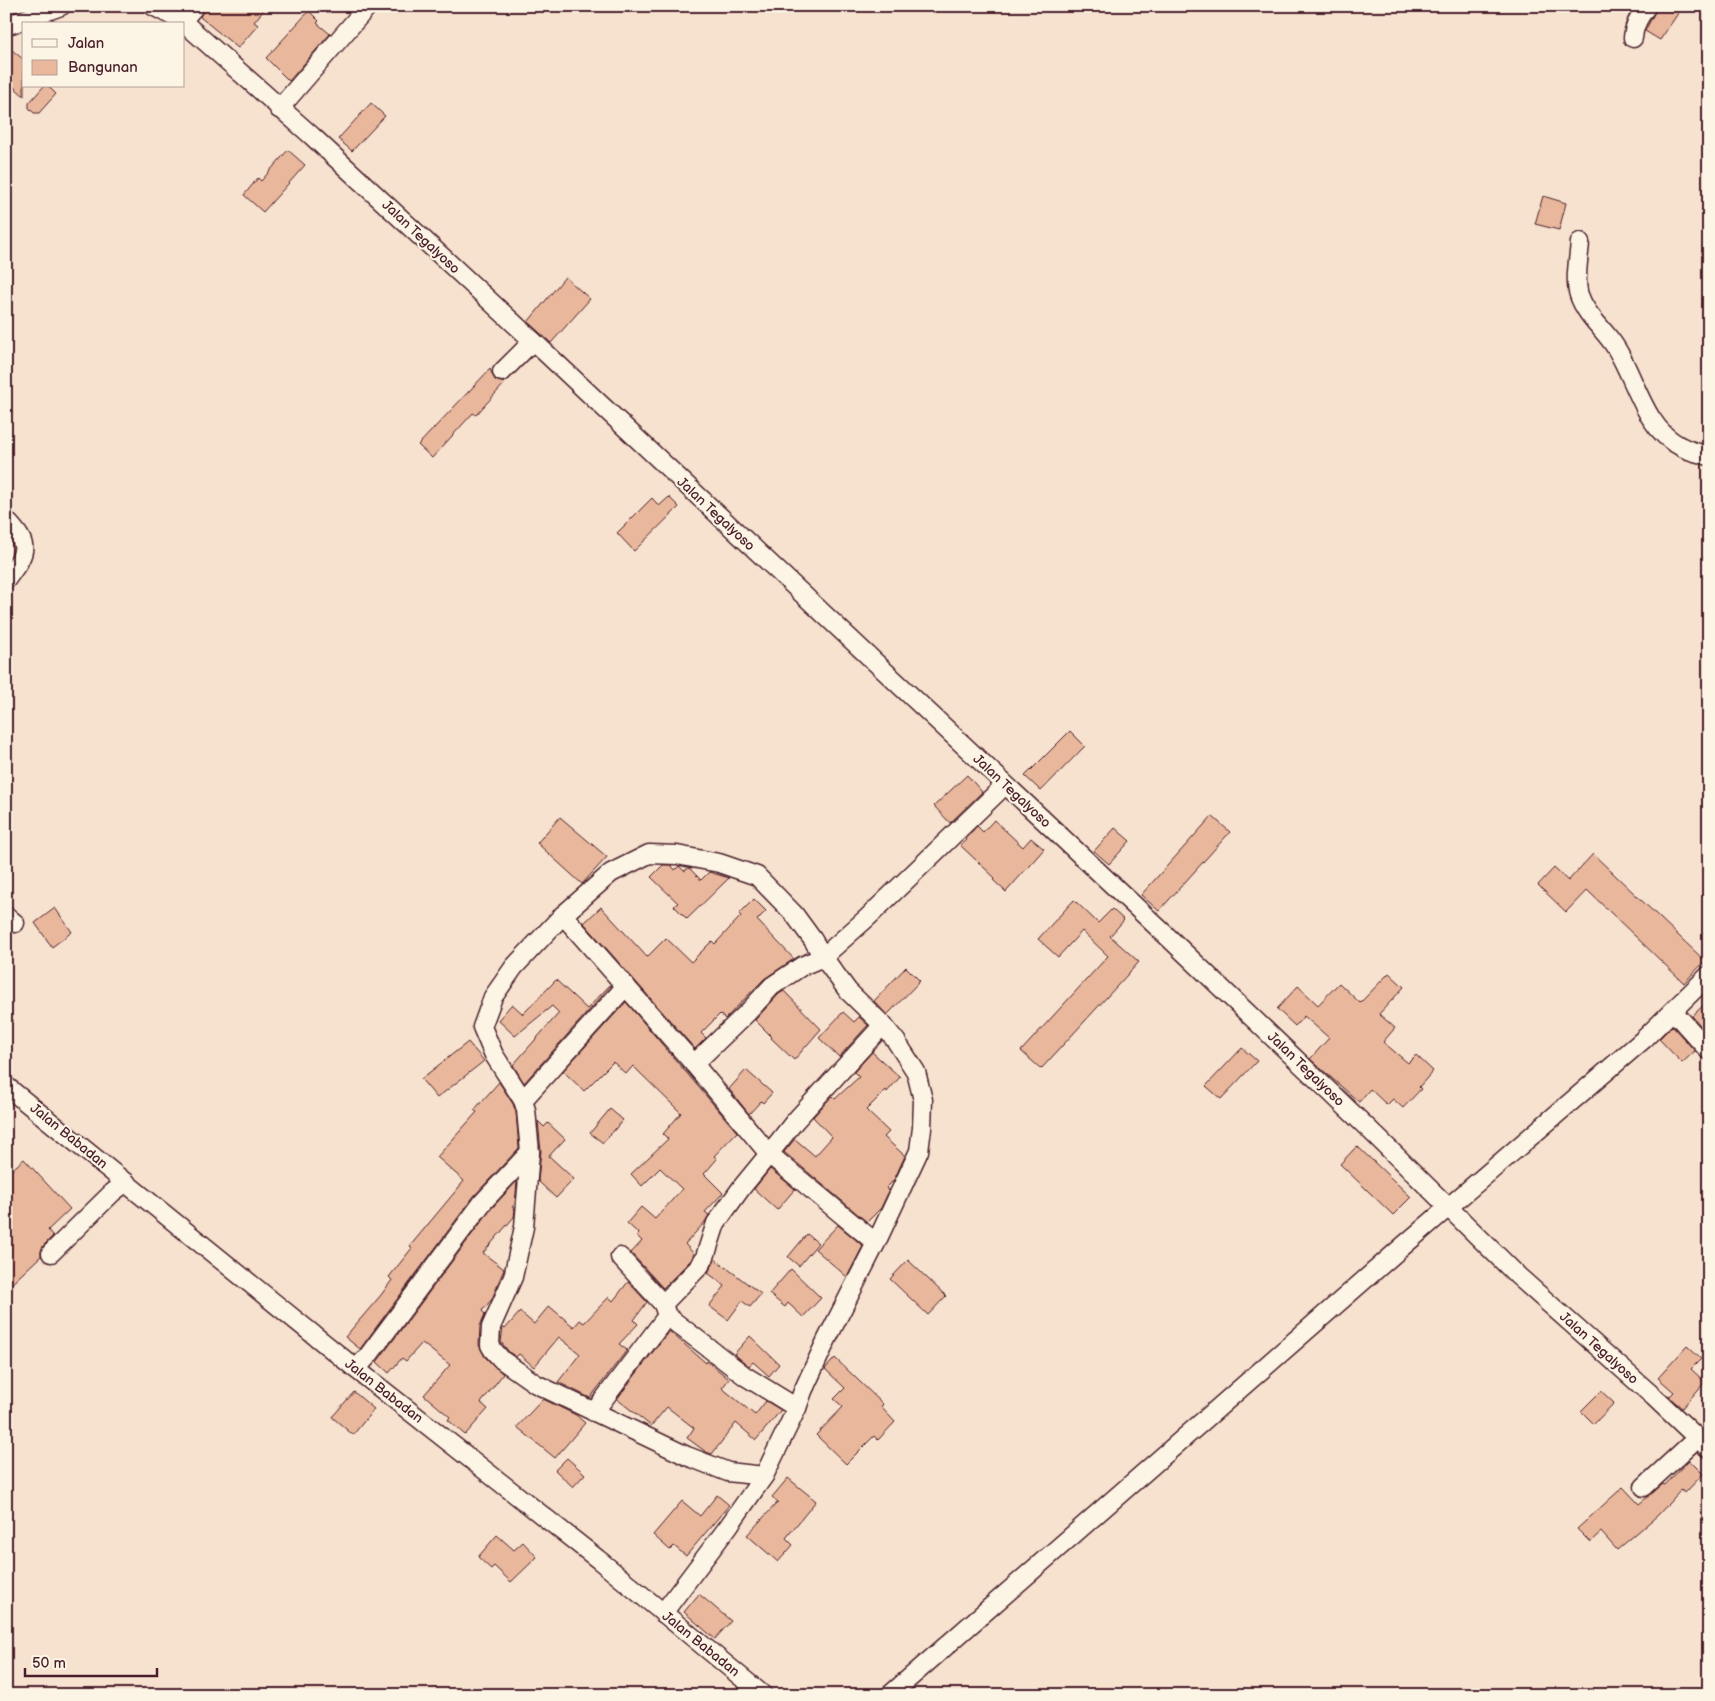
<svg xmlns="http://www.w3.org/2000/svg" width="1715" height="1701" font-family="'Balsamiq Sans',sans-serif">
<style>
.building{fill:#e9b79b;stroke:#4a1f2b}
.lines{fill:none;stroke-linecap:round;stroke-linejoin:round}
.minor-casing{stroke:#4a1f2b;stroke-width:21}
.minor{stroke:#fcf5e5;stroke-width:18}
.labels{text-anchor:middle;dominant-baseline:central;stroke-width:4;stroke-linejoin:round;paint-order:stroke}
.street-label{font-size:14px;fill:#4a1f2b;stroke:#fcf5e5}
</style>
<rect width="100%" height="100%" fill="#f6e2cf"/>
<filter id="ink" filterUnits="userSpaceOnUse"><feTurbulence type="fractalNoise" baseFrequency=".02" numOctaves="2"/><feDisplacementMap in="SourceGraphic" scale="10" xChannelSelector="R" yChannelSelector="G"/><feConvolveMatrix kernelMatrix="1 2 1 2 8 2 1 2 1" color-interpolation-filters="sRGB"/></filter>
<g filter="url(#ink)">
<g class="building">
<polygon points="205,6 267,6 254,22 258,25 238,48 200,17"/>
<polygon points="1658,6 1683,6 1660,40 1645,31"/>
<polygon points="309,11 319,21 317,23 330,34 289,81 266,58"/>
<polygon points="6,45 24,60 24,96 6,80"/>
<polygon points="44,86 48,86 56,94 39,113 34,113 29,108 29,103"/>
<polygon points="371,103 385,116 352,151 338,139"/>
<polygon points="288,150 305,165 263,212 244,195 258,178 261,181"/>
<polygon points="1543,196 1566,203 1559,230 1535,224"/>
<polygon points="565,277 590,299 551,343 528,322"/>
<polygon points="490,369 495,380 505,383 476,415 473,413 432,458 418,445"/>
<polygon points="669,497 679,507 634,551 617,533 652,498 659,506"/>
<polygon points="1070,731 1085,746 1041,791 1025,776"/>
<polygon points="967,775 982,792 950,823 934,806"/>
<polygon points="1212,816 1230,832 1159,911 1141,895"/>
<polygon points="560,817 607,857 582,884 537,843"/>
<polygon points="994,820 1023,847 1031,838 1044,849 1006,892 993,880 995,878 960,845 966,840 965,839 977,826 983,832"/>
<polygon points="1115,828 1130,841 1109,864 1094,851"/>
<polygon points="1593,854 1705,961 1684,983 1587,890 1566,912 1538,885 1554,868 1568,881"/>
<polygon points="663,865 671,865 675,870 679,866 684,871 689,868 701,880 709,872 729,878 687,919 674,906 678,903 651,877"/>
<polygon points="754,899 766,911 757,920 794,959 764,979 725,1019 720,1014 701,1033 706,1038 695,1049 584,923 601,907 647,957 666,938 691,962 712,941 715,944 741,916 739,914"/>
<polygon points="1074,900 1098,923 1112,909 1124,920 1110,936 1139,962 1041,1069 1021,1051 1108,956 1082,931 1058,957 1038,939"/>
<polygon points="55,908 72,932 52,947 35,923"/>
<polygon points="906,967 920,981 887,1015 874,1001"/>
<polygon points="1389,973 1404,987 1379,1014 1395,1028 1383,1042 1408,1063 1416,1055 1433,1071 1419,1087 1421,1089 1403,1108 1393,1099 1387,1105 1370,1089 1359,1102 1310,1059 1329,1038 1304,1016 1295,1026 1277,1009 1298,986 1318,1005 1339,983 1360,1003"/>
<polygon points="556,980 587,1009 610,985 611,986 524,1083 513,1065 559,1013 552,1006 515,1036 498,1020 512,1004 523,1014"/>
<polygon points="784,991 821,1029 794,1060 771,1038 772,1037 755,1020 779,994"/>
<polygon points="1709,1000 1709,1035 1692,1016"/>
<polygon points="626,1002 737,1132 714,1156 717,1159 704,1174 723,1193 705,1212 709,1215 705,1222 685,1244 694,1254 691,1260 663,1288 631,1253 642,1241 637,1236 639,1234 627,1223 641,1207 655,1219 682,1189 660,1168 642,1186 631,1174 668,1139 663,1134 681,1113 633,1066 626,1074 613,1062 584,1091 563,1071"/>
<polygon points="843,1012 854,1022 859,1017 868,1025 839,1057 819,1038"/>
<polygon points="1672,1026 1695,1051 1682,1063 1659,1039"/>
<polygon points="468,1042 484,1061 437,1098 421,1079"/>
<polygon points="1242,1048 1257,1061 1221,1099 1206,1086"/>
<polygon points="872,1052 900,1077 887,1092 886,1090 866,1110 889,1132 884,1137 905,1156 894,1180 886,1188 889,1191 881,1208 867,1222 784,1152 795,1139 815,1156 832,1137 813,1117 832,1096 835,1099 859,1077 854,1072"/>
<polygon points="746,1070 772,1093 763,1103 761,1101 749,1114 729,1089"/>
<polygon points="499,1082 513,1104 516,1112 519,1148 474,1196 360,1349 345,1337 381,1295 392,1280 389,1277 412,1248 410,1246 464,1181 437,1157 477,1112 474,1110"/>
<polygon points="610,1109 623,1120 603,1143 590,1133"/>
<polygon points="538,1121 544,1127 548,1123 565,1139 549,1156 574,1179 556,1198 538,1181 541,1151"/>
<polygon points="1357,1146 1411,1197 1393,1215 1340,1164"/>
<polygon points="24,1159 70,1209 48,1230 53,1236 43,1246 41,1251 41,1256 6,1289 6,1175"/>
<polygon points="770,1169 795,1189 777,1210 754,1189"/>
<polygon points="517,1181 515,1204 512,1207 515,1209 514,1217 483,1253 504,1269 492,1299 482,1311 485,1314 480,1326 479,1345 485,1357 503,1374 481,1403 488,1409 465,1435 448,1420 450,1417 424,1395 450,1365 422,1343 406,1361 402,1358 389,1373 377,1362 491,1209"/>
<polygon points="838,1225 863,1246 847,1277 815,1249"/>
<polygon points="807,1234 818,1243 799,1266 788,1257"/>
<polygon points="715,1259 761,1294 750,1307 742,1301 728,1320 709,1306 725,1286 708,1273"/>
<polygon points="908,1260 946,1296 928,1315 890,1279"/>
<polygon points="791,1269 821,1298 803,1317 788,1303 785,1307 769,1294"/>
<polygon points="628,1282 647,1302 634,1320 638,1324 619,1344 627,1350 590,1398 558,1382 580,1354 559,1337 534,1367 519,1354 516,1357 509,1352 501,1342 503,1327 505,1329 520,1312 534,1324 549,1306 574,1327 580,1320 584,1323 609,1297 613,1301"/>
<polygon points="669,1331 706,1363 707,1361 729,1379 722,1388 755,1415 766,1401 781,1410 756,1440 736,1423 712,1454 706,1452 687,1438 694,1428 667,1407 651,1426 617,1399"/>
<polygon points="750,1336 779,1364 769,1376 753,1362 749,1366 734,1354"/>
<polygon points="1687,1346 1701,1359 1691,1369 1705,1382 1682,1408 1669,1397 1674,1392 1658,1378"/>
<polygon points="835,1358 883,1404 881,1407 895,1422 878,1440 874,1436 846,1464 816,1435 843,1407 834,1399 845,1388 825,1369"/>
<polygon points="1601,1391 1614,1403 1594,1424 1581,1411"/>
<polygon points="354,1392 374,1409 353,1435 332,1417"/>
<polygon points="543,1399 576,1415 585,1423 555,1458 517,1427"/>
<polygon points="567,1458 585,1474 573,1487 555,1470"/>
<polygon points="1689,1460 1703,1474 1685,1493 1681,1490 1658,1515 1617,1550 1601,1532 1590,1542 1577,1529 1623,1487 1639,1504 1663,1484 1665,1485"/>
<polygon points="788,1478 816,1501 786,1538 793,1545 778,1562 747,1535 778,1502 772,1497"/>
<polygon points="717,1495 729,1505 686,1556 674,1546 670,1550 653,1535 682,1501 700,1516"/>
<polygon points="497,1535 514,1550 523,1542 537,1557 511,1582 494,1566 491,1569 478,1557"/>
<polygon points="699,1594 731,1621 715,1639 684,1612"/>
</g>
<g class="lines">
<g class="minor-casing">
<g id="minor">
<polyline points="153,6 182,21 312,136 533,341 1169,938 1374,1134 1518,1276 1654,1397 1709,1449"/>
<polyline points="182,21 195,6"/>
<polyline points="6,26 61,6"/>
<path d="M 1633,38 C 1634,25 1639,17 1647,6"/>
<polyline points="279,109 368,6"/>
<path d="M 1580,242 C 1579,258 1574,280 1579,295 C 1586,316 1605,330 1616,348 C 1636,380 1645,429 1680,446 C 1688,451 1699,453 1709,456"/>
<polyline points="502,372 533,341"/>
<path d="M 6,520 C 32,547 26,552 6,580"/>
<polyline points="563,915 694,1064"/>
<polyline points="6,916 15,923"/>
<polyline points="1673,1011 1709,1051"/>
<polyline points="6,1086 356,1369 599,1560 763,1695"/>
<polyline points="523,1100 626,986"/>
<polyline points="51,1253 112,1193 126,1182"/>
<polyline points="620,1257 663,1304 667,1316 745,1376 797,1408"/>
<polyline points="663,1304 699,1267 705,1257 716,1223 742,1187 769,1154 876,1243"/>
<polyline points="356,1369 368,1356 483,1202 530,1152"/>
<polyline points="594,1412 667,1316"/>
<polyline points="764,1476 728,1472 687,1456 536,1384 502,1360 493,1350 490,1345 491,1327 513,1277 524,1227 530,1152 526,1110 523,1100 494,1055 482,1027 493,997 514,967 563,915 611,873 649,854 677,855 719,863 757,876 794,914 813,940 823,957 802,966 772,986 748,1012 694,1064 769,1154 795,1121 883,1025"/>
<polyline points="1644,1487 1697,1438"/>
<polyline points="663,1613 728,1527 764,1476 797,1408 803,1391 827,1339 876,1243 919,1151 922,1128 923,1100 916,1072 896,1041 883,1025 848,991 823,957 867,918 1005,785"/>
<polyline points="890,1695 1402,1247 1644,1039 1709,975"/>
</g>
</g>
<use href="#minor" class="minor"/>
</g>
</g>
<g class="labels">
<g class="street-label">
<text transform="translate(421 237) rotate(43)">Jalan Tegalyoso</text>
<text transform="translate(716 514) rotate(43)">Jalan Tegalyoso</text>
<text transform="translate(1012 791) rotate(43)">Jalan Tegalyoso</text>
<text transform="translate(1306 1069) rotate(44)">Jalan Tegalyoso</text>
<text transform="translate(69 1136) rotate(39)">Jalan Babadan</text>
<text transform="translate(1599 1348) rotate(42)">Jalan Tegalyoso</text>
<text transform="translate(384 1391) rotate(38)">Jalan Babadan</text>
<text transform="translate(701 1644) rotate(39)">Jalan Babadan</text>
</g>
</g>
<rect width="1715" height="1701" fill="none" stroke="#fcf5e5" stroke-width="25"/>
<rect x="12" y="12" width="1690" height="1676" fill="none" stroke="#4a1f2b" stroke-width="2" filter="url(#ink)"/>
<rect x="22" y="22" width="162" height="65" fill="#fcf5e5" stroke="#b59f9b"/>
<rect x="32" y="39" width="25" height="8" fill="#fcf5e5" stroke="#b59f9b"/>
<text x="68" y="48" font-size="15" fill="#4a1f2b">Jalan</text>
<rect x="32" y="60" width="25" height="15" fill="#e9b79b" stroke="#b59f9b"/>
<text x="68" y="72" font-size="15" fill="#4a1f2b">Bangunan</text>
<path d="M25 1668v8h132v-8" fill="none" stroke="#4a1f2b" stroke-width="2.5"/>
<text x="32" y="1668" font-size="15" fill="#4a1f2b" stroke="#fcf5e5" stroke-width="4" paint-order="stroke">50 m</text>
</svg>
